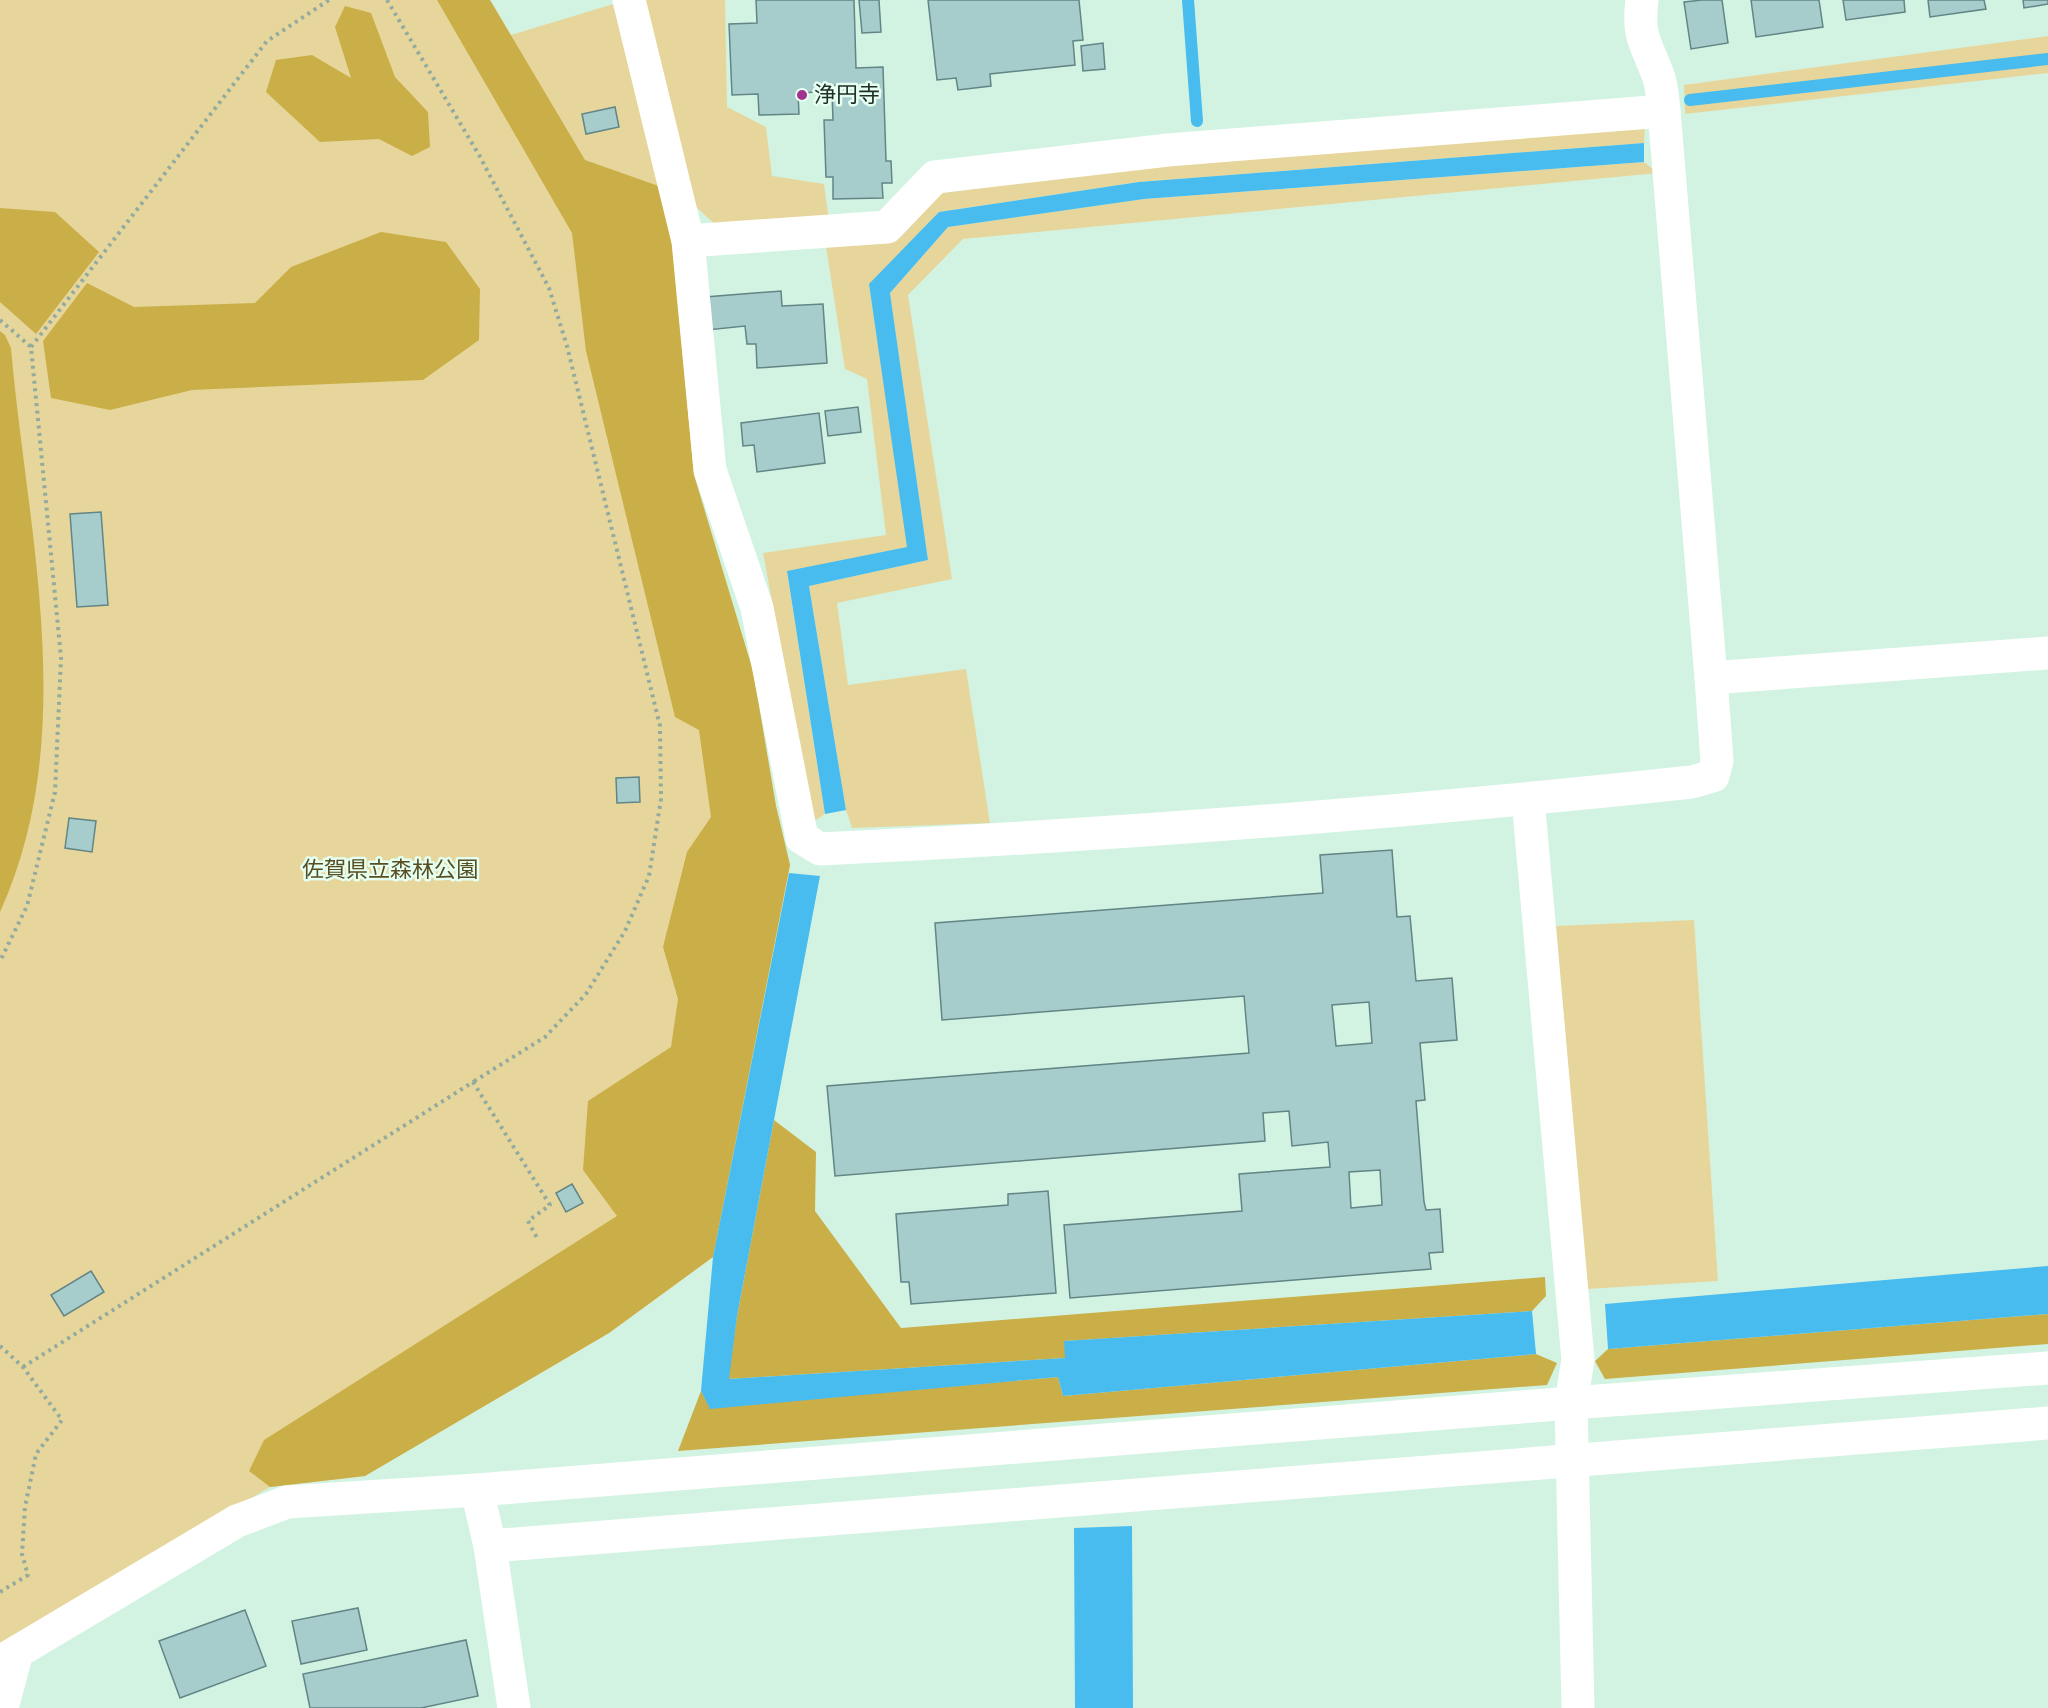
<svg xmlns="http://www.w3.org/2000/svg" width="2048" height="1708" font-family="Karla,'Noto Sans JP',sans-serif">
<style>
.green{fill:#e7d69b}
.forest{fill:#caae47}
.water{fill:#48bbef}
.lines{fill:none;stroke-linecap:round;stroke-linejoin:round}
.stream{stroke:#48bbef;stroke-width:12}
.building{fill:#a6cccc;stroke:#628586;stroke-width:1.5;fill-rule:evenodd}
.path{stroke:#92ab9e;stroke-width:4;stroke-dasharray:3 4.5;stroke-linecap:butt}
.minor{stroke:#fff;stroke-width:33}
.tertiary{stroke:#fff;stroke-width:33}
.poi-dot{fill:#a13290;stroke:#e5fff1;stroke-width:2}
.labels{text-anchor:middle;dominant-baseline:central;stroke-width:5;stroke-linejoin:round;paint-order:stroke}
.poi-label{font-size:22px;fill:#222e28;stroke:#e5fff1;text-anchor:start}
.park-label{font-size:22px;fill:#594d22;stroke:#e5fff1}
</style>
<rect width="100%" height="100%" fill="#d3f3e2"/>
<g class="green">
<polygon points="0,0 490,0 511,35 620,2 671,230 694,475 753,671 776,806 790,865 713,1257 609,1333 365,1476 270,1487 0,1647"/>
<polygon points="638,0 725,0 727,107 766,127 772,176 824,184 829,220 718,227 696,207"/>
<polygon points="2048,36 2048,73 1685,114 1684,85"/>
<polygon points="1645,126 1644,143 1139,182 939,212 869,285 908,547 787,572 825,814 813,822 763,553 886,535 867,379 845,369 825,240 929,195 1133,165"/>
<polygon points="1644,162 1658,173 963,239 908,295 952,579 837,603 848,685 966,669 990,823 852,828 846,810 809,586 928,560 890,293 948,227 1144,199"/>
<polygon points="1694,920 1718,1281 1587,1289 1556,926"/>
</g>
<g class="forest">
<polygon points="437,0 490,0 585,160 667,189 694,475 753,671 776,806 790,865 713,1257 609,1333 365,1476 270,1487 249,1471 264,1440 617,1216 583,1170 588,1101 671,1047 678,999 663,947 687,852 711,817 699,730 675,717 586,351 572,233"/>
<polygon points="345,6 371,13 395,77 428,112 430,147 412,156 379,139 320,142 266,92 276,60 312,55 351,78 335,27"/>
<polygon points="0,208 55,212 99,252 36,334 0,302"/>
<polygon points="381,232 446,242 480,289 479,340 423,380 192,390 110,410 51,398 43,341 87,283 134,307 255,303 291,267"/>
<path d="M 0,331 L 5,335 L 11,348 C 27,533 81,734 0,912 Z"/>
<polygon points="774,1120 816,1152 815,1211 901,1328 1545,1277 1546,1296 1532,1311 1065,1341 1065,1358 728,1379 737,1316"/>
<polygon points="2048,1314 2048,1344 1605,1379 1595,1361 1608,1349"/>
<polygon points="1536,1354 1557,1363 1547,1385 678,1451 701,1391 710,1408 1058,1377 1063,1396"/>
</g>
<g class="water">
<polygon points="1644,143 1644,162 1144,199 948,227 890,293 928,560 809,586 846,810 825,814 787,571 907,547 869,284 939,212 1139,182"/>
<polygon points="789,873 820,876 737,1316 729,1379 1065,1358 1064,1341 1532,1311 1536,1354 1063,1396 1058,1377 710,1409 701,1391 713,1257"/>
<polygon points="2048,1266 2048,1314 1608,1349 1605,1304"/>
<polygon points="1132,1526 1133,1708 1075,1708 1074,1528"/>
</g>
<g class="lines">
<g class="stream">
<polyline points="1188,0 1197,121"/>
<polyline points="1690,100 2048,59"/>
</g>
</g>
<g class="building">
<polygon points="756,0 854,0 856,68 883,67 886,161 891,161 892,183 882,183 883,198 833,199 833,177 826,177 824,120 833,120 832,93 844,93 844,85 818,86 818,92 798,93 799,114 759,115 758,94 732,95 729,24 757,23"/>
<polygon points="859,0 879,0 881,32 862,33"/>
<polygon points="928,0 1079,0 1083,40 1073,41 1075,65 990,74 991,86 958,90 956,78 937,80"/>
<polygon points="1702,0 1722,0 1728,43 1691,49 1684,2"/>
<polygon points="1751,0 1819,0 1823,27 1756,37"/>
<polygon points="1843,0 1904,0 1905,12 1846,20"/>
<polygon points="1928,0 1984,0 1986,9 1930,17"/>
<polygon points="2023,0 2048,0 2048,4 2024,8"/>
<polygon points="1103,43 1105,69 1083,71 1081,46"/>
<polygon points="615,107 619,127 586,134 582,114"/>
<polygon points="781,291 782,306 823,304 827,363 757,368 756,344 747,344 745,326 707,330 705,297"/>
<polygon points="858,407 861,432 828,436 825,411"/>
<polygon points="819,413 825,463 757,472 754,445 743,446 741,423"/>
<polygon points="101,512 108,605 77,607 70,514"/>
<polygon points="639,777 640,802 617,803 616,778"/>
<polygon points="69,818 96,821 92,852 65,848"/>
<path d="M 1392,850 L 1397,917 L 1410,916 L 1416,981 L 1452,978 L 1457,1040 L 1420,1043 L 1425,1100 L 1416,1101 L 1424,1202 L 1426,1210 L 1440,1209 L 1443,1252 L 1429,1253 L 1431,1269 L 1070,1298 L 1064,1225 L 1242,1211 L 1239,1174 L 1330,1167 L 1328,1142 L 1292,1146 L 1289,1111 L 1263,1113 L 1265,1141 L 835,1176 L 827,1086 L 1249,1053 L 1244,996 L 942,1020 L 935,923 L 1323,893 L 1320,855 ZM 1369,1002 L 1372,1043 L 1336,1046 L 1332,1005 ZM 1380,1170 L 1382,1205 L 1351,1208 L 1349,1172 Z"/>
<polygon points="572,1184 583,1203 566,1212 556,1193"/>
<polygon points="1048,1191 1056,1293 911,1304 909,1282 901,1282 896,1214 1008,1205 1008,1194"/>
<polygon points="91,1271 104,1292 64,1316 51,1295"/>
<polygon points="358,1608 367,1650 301,1664 292,1621"/>
<polygon points="245,1610 266,1666 180,1698 159,1641"/>
<polygon points="466,1640 478,1696 421,1708 310,1708 303,1674"/>
</g>
<g class="lines">
<g class="path">
<polyline points="387,0 479,155 549,288 567,346 660,726 661,799 649,876 625,931 586,994 545,1037 473,1082"/>
<polyline points="0,320 31,347 61,658 55,792 27,906 0,961"/>
<polyline points="31,347 267,41 329,0"/>
<polyline points="0,1346 23,1367 62,1420 36,1454 25,1507 22,1554 28,1575 0,1592"/>
<polyline points="23,1367 473,1082 550,1205 528,1221 537,1238"/>
</g>
<g class="minor">
<path d="M 629,0 L 688,241 L 710,470 L 757,608 L 802,838 L 820,849 C 1111,835 1402,813 1692,782 L 1713,776 L 1717,761 L 1711,678 L 1664,111 C 1663,100 1662,88 1659,78 C 1647,44 1637,38 1642,0"/>
<polyline points="688,241 887,227 935,177 1168,150 1664,111"/>
<polyline points="1711,678 2048,653"/>
<polyline points="1528,799 1578,1360 1571,1403 1578,1708"/>
<polyline points="477,1490 490,1546 514,1708"/>
<polyline points="490,1546 2048,1423"/>
<polyline points="2,1708 17,1652"/>
</g>
<polyline class="tertiary" points="0,1662 237,1521 287,1502 477,1490 1571,1403 2048,1368"/>
</g>
<circle class="poi-dot" cx="802" cy="95" r="6"/>
<g class="labels">
<g class="poi-label">
<text x="814" y="95">浄円寺</text>
</g>
<g class="park-label">
<text x="390" y="870">佐賀県立森林公園</text>
</g>
</g>
</svg>
